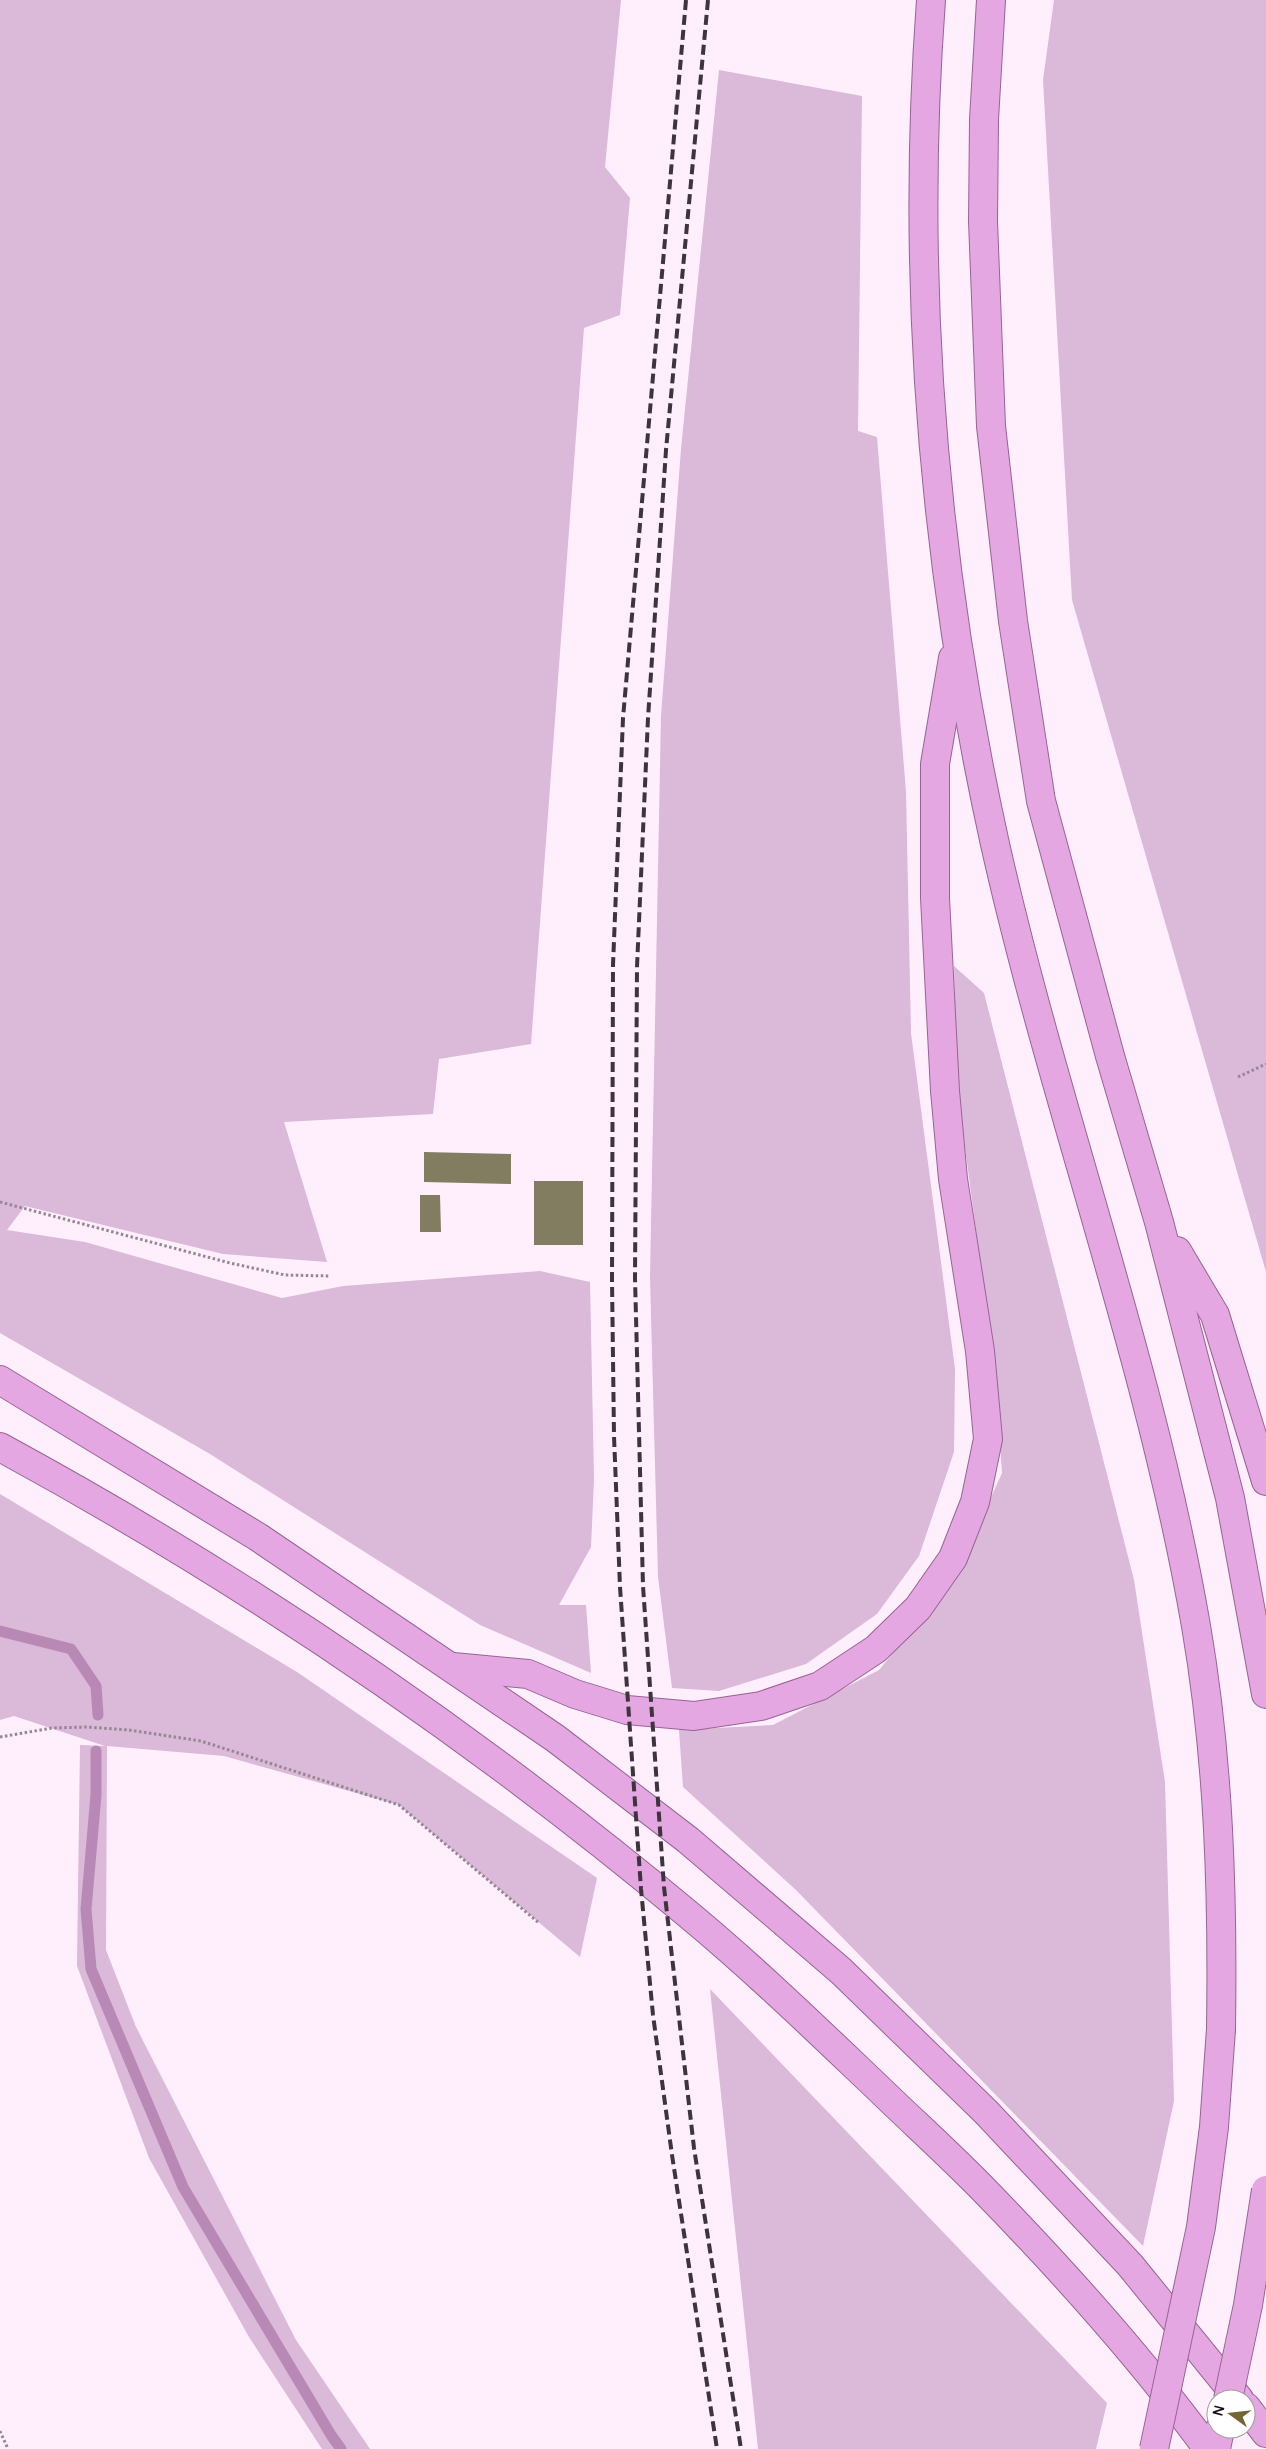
<svg xmlns="http://www.w3.org/2000/svg" width="1266" height="2449" font-family="Manrope,sans-serif">
<style>
.green{fill:#dbb9d8}
.lines{fill:none;stroke-linecap:round;stroke-linejoin:round}
.stream{stroke:#b989b6;stroke-width:11}
.building{fill:#827c60}
.trunk-casing{stroke:#986395;stroke-width:30}
.path{stroke:#958893;stroke-width:3;stroke-dasharray:2.5 2.5;stroke-linecap:butt}
.trunk{stroke:#e4a7e2;stroke-width:28}
.rail{stroke:#3e343d;stroke-width:4;stroke-dasharray:10 5;stroke-linecap:butt}
.trunk-bridge-casing{stroke:#986395;stroke-width:30;stroke-linecap:butt}
.trunk-bridge{stroke:#e4a7e2;stroke-width:28}
</style>
<rect width="100%" height="100%" fill="#ffeffd"/>
<g class="green">
<polygon points="0,0 621,0 605,167 630,198 620,315 584,328 531,1044 439,1059 433,1114 284,1122 327,1262 223,1254 25,1206 7,1230 85,1242 282,1298 343,1286 540,1271 590,1282 594,1479 591,1547 559,1605 586,1605 591,1673 480,1625 210,1454 0,1333"/>
<polygon points="1054,0 1266,0 1266,1272 1072,600 1043,80"/>
<polygon points="719,70 862,96 858,431 877,437 906,792 911,1033 955,1369 954,1452 919,1556 877,1614 806,1664 719,1691 672,1688 658,1577 650,1277 661,716 681,449"/>
<polygon points="954,966 984,993 1134,1580 1165,1782 1174,2101 1143,2246 796,1890 683,1787 679,1730 773,1725 879,1670 953,1581 1002,1473 995,1373 956,1080"/>
<polygon points="0,1494 297,1672 597,1878 580,1957 399,1805 224,1756 107,1746 106,1950 136,2027 296,2340 370,2449 322,2449 249,2337 149,2158 77,1966 80,1745 105,1746 14,1716 0,1720"/>
<polygon points="710,1989 1107,2403 1096,2449 758,2449"/>
</g>
<g class="lines">
<g class="stream">
<polyline points="0,1631 71,1649 96,1686 98,1715"/>
<polyline points="96,1751 96,1795 86,1909 91,1969 183,2187 331,2435 341,2449"/>
</g>
</g>
<g class="building">
<polygon points="424,1152 511,1154 511,1184 424,1182"/>
<rect x="534" y="1181" width="49" height="64"/>
<polygon points="420,1195 440,1195 441,1232 420,1232"/>
</g>
<g class="lines">
<g class="trunk-casing">
<g id="trunk">
<path d="M 931,0 C 910,282 934,568 995,844 C 1054,1107 1150,1360 1196,1626 C 1219,1760 1223,1894 1221,2029"/>
<polyline points="991,0 984,120 983,221 991,426 1013,621 1041,801 1110,1056 1159,1222 1230,1498 1266,1694"/>
<polyline points="1177,1251 1215,1315 1266,1481"/>
<polyline points="0,1380 258,1537 555,1738 688,1840 841,1971 986,2112 1130,2265 1239,2399"/>
<path d="M 0,1447 C 243,1579 476,1737 689,1915 C 754,1969 815,2028 876,2086 C 912,2121 950,2155 985,2191 C 1064,2272 1141,2358 1208,2449"/>
<polyline points="453,1667 528,1674 575,1694 627,1710 694,1716 761,1706 820,1686 876,1649 918,1608 953,1558 975,1502 988,1439 980,1351 953,1179 945,1091 935,898 935,764 953,658"/>
<polyline points="1246,2407 1266,2433"/>
<polyline points="1216,2449 1220,2429"/>
</g>
</g>
<g class="path">
<polyline points="1238,1077 1266,1064"/>
<polyline points="0,1202 230,1263 285,1275 329,1276"/>
<polyline points="0,1737 52,1728 87,1727 129,1730 201,1741 399,1805 539,1923"/>
<polyline points="0,2431 8,2449"/>
</g>
<use href="#trunk" class="trunk"/>
<g class="rail">
<polyline points="686,0 623,718 613,965 612,1280 614,1436 620,1587 641,1889 653,2015 672,2155 717,2449"/>
<polyline points="708,0 666,450 648,718 637,967 635,1278 643,1586 664,1887 694,2148 741,2449"/>
</g>
<g class="trunk-bridge-casing">
<g id="trunk-bridge">
<polyline points="1228,2399 1248,2305 1266,2190"/>
<polyline points="1154,2449 1201,2227 1214,2127 1221,2029"/>
</g>
</g>
<use href="#trunk-bridge" class="trunk-bridge"/>
</g>
<g transform="translate(1231 2414) rotate(285)"><circle r="24" fill="#ffffff" stroke="#a19ea1"/>
<path d="M0-4L9 19L0 12L-9 19Z" fill="#726633"/>
<text y="-8" font-size="14" font-weight="bold" text-anchor="middle" fill="#150d14">N</text>
</g>
</svg>
